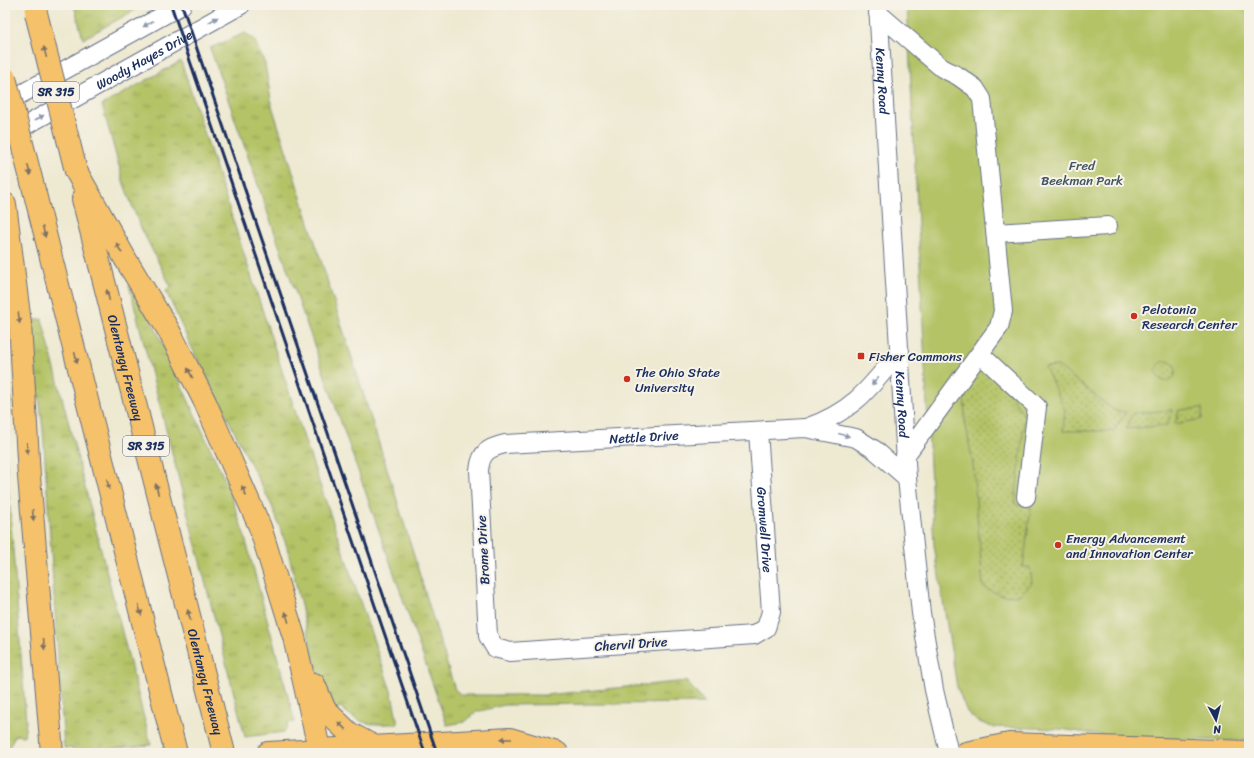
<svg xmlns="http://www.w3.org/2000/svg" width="1254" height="758" font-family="Sriracha,sans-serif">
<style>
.grass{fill:url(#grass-tufts);stroke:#687962}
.park{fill:#b4c366;stroke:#687962}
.garden{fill:url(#garden-dots);stroke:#687962}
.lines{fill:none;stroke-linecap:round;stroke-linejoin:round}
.minor-casing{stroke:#657086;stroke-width:20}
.major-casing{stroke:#657086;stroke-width:24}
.highway-casing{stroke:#657086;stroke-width:24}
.minor{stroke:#fff;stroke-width:18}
.major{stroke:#f5c16b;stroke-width:22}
.highway{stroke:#f5c16b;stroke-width:22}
.rail{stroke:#1b2f5e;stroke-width:3}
.highway-bridge-casing{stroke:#657086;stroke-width:24;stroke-linecap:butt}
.highway-bridge{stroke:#f5c16b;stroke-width:22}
.oneway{fill:#8d97ae}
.oneway2{fill:#7d7164}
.poi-dot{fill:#c8321e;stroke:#f7f3e8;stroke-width:1.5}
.labels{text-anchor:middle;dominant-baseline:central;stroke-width:4;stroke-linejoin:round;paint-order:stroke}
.shield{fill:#f7f3e8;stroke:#5d6a87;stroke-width:1}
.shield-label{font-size:12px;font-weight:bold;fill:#1b2f5e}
.street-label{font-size:13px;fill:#1b2f5e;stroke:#f7f3e8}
.park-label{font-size:13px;fill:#415460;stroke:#f7f3e8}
.poi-label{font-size:13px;fill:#1b2f5e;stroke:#f7f3e8;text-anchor:start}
</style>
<defs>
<pattern id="grass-tufts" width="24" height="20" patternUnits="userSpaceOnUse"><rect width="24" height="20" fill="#b4c366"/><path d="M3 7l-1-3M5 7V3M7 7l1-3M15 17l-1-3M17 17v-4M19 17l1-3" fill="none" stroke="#929f57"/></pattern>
<pattern id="garden-dots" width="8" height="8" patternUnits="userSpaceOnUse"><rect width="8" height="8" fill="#b4c366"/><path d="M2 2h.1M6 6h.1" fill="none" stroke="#929f57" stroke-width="1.8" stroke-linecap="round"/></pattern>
</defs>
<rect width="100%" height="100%" fill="#f7f3e8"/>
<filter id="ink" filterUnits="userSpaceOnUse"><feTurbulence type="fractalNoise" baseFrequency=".025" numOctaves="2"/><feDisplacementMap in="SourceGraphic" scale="8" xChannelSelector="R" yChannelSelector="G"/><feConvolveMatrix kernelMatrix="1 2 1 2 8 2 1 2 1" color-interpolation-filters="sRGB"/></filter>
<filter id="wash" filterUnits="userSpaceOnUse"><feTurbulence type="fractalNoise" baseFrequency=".012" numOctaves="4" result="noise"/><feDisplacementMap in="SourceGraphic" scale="16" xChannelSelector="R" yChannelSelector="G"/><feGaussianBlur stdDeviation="0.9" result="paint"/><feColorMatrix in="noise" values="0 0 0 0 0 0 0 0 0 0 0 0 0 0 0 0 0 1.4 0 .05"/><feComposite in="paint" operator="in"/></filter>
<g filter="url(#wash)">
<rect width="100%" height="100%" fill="#eee9d1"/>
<g class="grass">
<polygon points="74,5 144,5 83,39"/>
<polygon points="245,33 254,39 265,64 272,106 396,497 455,690 462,695 546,695 686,681 705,703 504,705 476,712 465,722 447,725 210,48"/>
<path d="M 181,61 L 304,438 L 392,694 L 398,724 C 369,724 363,727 340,707 L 333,713 L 322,693 L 287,547 L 272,506 L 188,340 L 166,291 L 171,287 L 139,224 L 124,184 L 102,105 Z"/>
<polygon points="129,285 153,323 228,487 244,534 295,722 288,723 287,727 284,732 245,737"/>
<polygon points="42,319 151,745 76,752 72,748 64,748 43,430 30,321"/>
<polygon points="5,341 11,401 5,444 26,722 24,736 15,735 9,747 5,751"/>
</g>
<polygon class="park" points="907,5 1249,5 1249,741 1122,738 1060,729 992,727 977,721 967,712 957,687 934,545"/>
<g class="garden">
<circle cx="1166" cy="371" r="10"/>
<polygon points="1058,366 1115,411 1126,412 1114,431 1063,431 1065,410 1045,367"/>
<polygon points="976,371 991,372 997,377 1025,416 1015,504 1031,507 1023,567 1030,567 1032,583 1018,596 1000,595 983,587 973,464 965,421 964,382"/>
<polygon points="1202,408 1202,419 1175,424 1179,410"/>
<polygon points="1172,410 1167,425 1126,429 1133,413"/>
</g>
</g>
<g filter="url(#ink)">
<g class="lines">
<g class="minor-casing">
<g id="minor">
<path id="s1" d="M 878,5 L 907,478 L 921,613 L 934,690 L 949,753"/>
<polyline points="878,13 942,68 958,76 975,88 982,99 1003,311 999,327 905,456"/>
<polyline points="5,103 182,5"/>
<path id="s2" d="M 5,137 L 241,5"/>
<polyline points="996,233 1108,226"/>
<polyline points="980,354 1037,407 1026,497"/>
<path d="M 806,428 C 853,412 870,388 900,351"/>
<path id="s3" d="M 758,431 L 771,612 L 766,628 L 754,635 L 510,652 L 495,648 L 488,636 L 479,470 C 481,452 488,448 505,444 L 805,428 L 856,438 L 875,450 L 907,478"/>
</g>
</g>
<g class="major-casing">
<g id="major">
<polyline points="268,753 510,739 557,753"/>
<polyline points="966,753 1009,744 1249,752"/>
</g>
</g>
<g class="highway-casing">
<g id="highway">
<polyline points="76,171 126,260 169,331 205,402 260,527 294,637 320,753"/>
<polyline points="35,194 176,753"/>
<path id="s4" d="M 83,199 L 224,753"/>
<polyline points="5,204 20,323 29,476 52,753"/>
<polyline points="314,684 325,710 349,733 375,747"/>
</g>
</g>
<use href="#minor" class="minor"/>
<use href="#major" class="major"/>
<use href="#highway" class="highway"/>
<g class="rail">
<polyline points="171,5 425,753"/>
<polyline points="182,5 437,753"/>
</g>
<g class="highway-bridge-casing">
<g id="highway-bridge">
<polyline points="36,13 76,171"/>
<polyline points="5,78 35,194"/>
</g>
</g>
<use href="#highway-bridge" class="highway-bridge"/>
</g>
<defs><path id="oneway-solid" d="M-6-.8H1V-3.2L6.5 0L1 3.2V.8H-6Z"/></defs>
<g class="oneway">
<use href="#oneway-solid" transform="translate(213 20) rotate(-29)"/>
<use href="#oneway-solid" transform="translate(148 24) rotate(151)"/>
<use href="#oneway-solid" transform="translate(39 118) rotate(-29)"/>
<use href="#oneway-solid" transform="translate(875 381) rotate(129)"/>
<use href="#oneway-solid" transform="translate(844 435) rotate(15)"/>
</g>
<g class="oneway2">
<use href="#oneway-solid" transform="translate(45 52) rotate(-104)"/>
<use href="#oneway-solid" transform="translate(29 170) rotate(76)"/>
<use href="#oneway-solid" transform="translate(44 232) rotate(76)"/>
<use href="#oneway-solid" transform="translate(119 248) rotate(-119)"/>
<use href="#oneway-solid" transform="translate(108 295) rotate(-104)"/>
<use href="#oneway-solid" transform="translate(19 318) rotate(83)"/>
<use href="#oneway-solid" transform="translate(76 358) rotate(76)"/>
<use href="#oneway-solid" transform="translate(190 373) rotate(-117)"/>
<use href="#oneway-solid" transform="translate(27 448) rotate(87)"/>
<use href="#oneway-solid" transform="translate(108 484) rotate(76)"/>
<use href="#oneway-solid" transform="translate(157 489) rotate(-104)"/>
<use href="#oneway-solid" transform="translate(244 491) rotate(-114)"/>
<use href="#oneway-solid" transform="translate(33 515) rotate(85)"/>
<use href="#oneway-solid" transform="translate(140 610) rotate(76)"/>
<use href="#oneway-solid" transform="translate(189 615) rotate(-104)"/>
<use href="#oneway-solid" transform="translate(287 617) rotate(-107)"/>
<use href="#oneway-solid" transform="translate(44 644) rotate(85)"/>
<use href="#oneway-solid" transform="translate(342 726) rotate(-136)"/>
<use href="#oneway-solid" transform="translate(506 739) rotate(-180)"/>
</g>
</g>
<g class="poi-dot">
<circle cx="1134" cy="316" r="4"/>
<rect x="857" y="352" width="8" height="8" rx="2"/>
<circle cx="627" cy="379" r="4"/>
<circle cx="1058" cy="545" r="4"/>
</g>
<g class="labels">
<g class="shield">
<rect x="33" y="82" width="46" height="20" rx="3"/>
<rect x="123" y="436" width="46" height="20" rx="3"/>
</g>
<g class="shield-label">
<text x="56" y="92">SR 315</text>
<text x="146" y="446">SR 315</text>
</g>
<g class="street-label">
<text stroke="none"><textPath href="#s2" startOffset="159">Woody Hayes Drive</textPath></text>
<text stroke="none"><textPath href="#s1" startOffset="76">Kenny Road</textPath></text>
<text stroke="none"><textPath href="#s4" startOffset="174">Olentangy Freeway</textPath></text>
<text stroke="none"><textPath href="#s1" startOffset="400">Kenny Road</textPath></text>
<text stroke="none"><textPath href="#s3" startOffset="832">Nettle Drive</textPath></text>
<text stroke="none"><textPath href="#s3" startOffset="99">Gromwell Drive</textPath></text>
<text transform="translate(483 550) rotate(-93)">Brome Drive</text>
<text transform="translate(631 644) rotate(-4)">Chervil Drive</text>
<text stroke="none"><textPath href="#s4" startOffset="498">Olentangy Freeway</textPath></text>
</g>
<g class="park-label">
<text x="1082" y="165">Fred<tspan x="1082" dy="15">Beekman Park</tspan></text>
</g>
<g class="poi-label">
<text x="1142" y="309">Pelotonia<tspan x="1142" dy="15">Research Center</tspan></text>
<text x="869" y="356">Fisher Commons</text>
<text x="635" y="372">The Ohio State<tspan x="635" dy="15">University</tspan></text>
<text x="1066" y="538">Energy Advancement<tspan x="1066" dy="15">and Innovation Center</tspan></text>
</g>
</g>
<rect width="1254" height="758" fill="none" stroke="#f7f3e8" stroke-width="20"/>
<g transform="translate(1216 720) rotate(173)" stroke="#f7f3e8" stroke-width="3" paint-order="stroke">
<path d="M0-3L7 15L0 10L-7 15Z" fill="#1b2f5e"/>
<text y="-6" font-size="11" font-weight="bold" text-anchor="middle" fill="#1b2f5e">N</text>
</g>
</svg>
